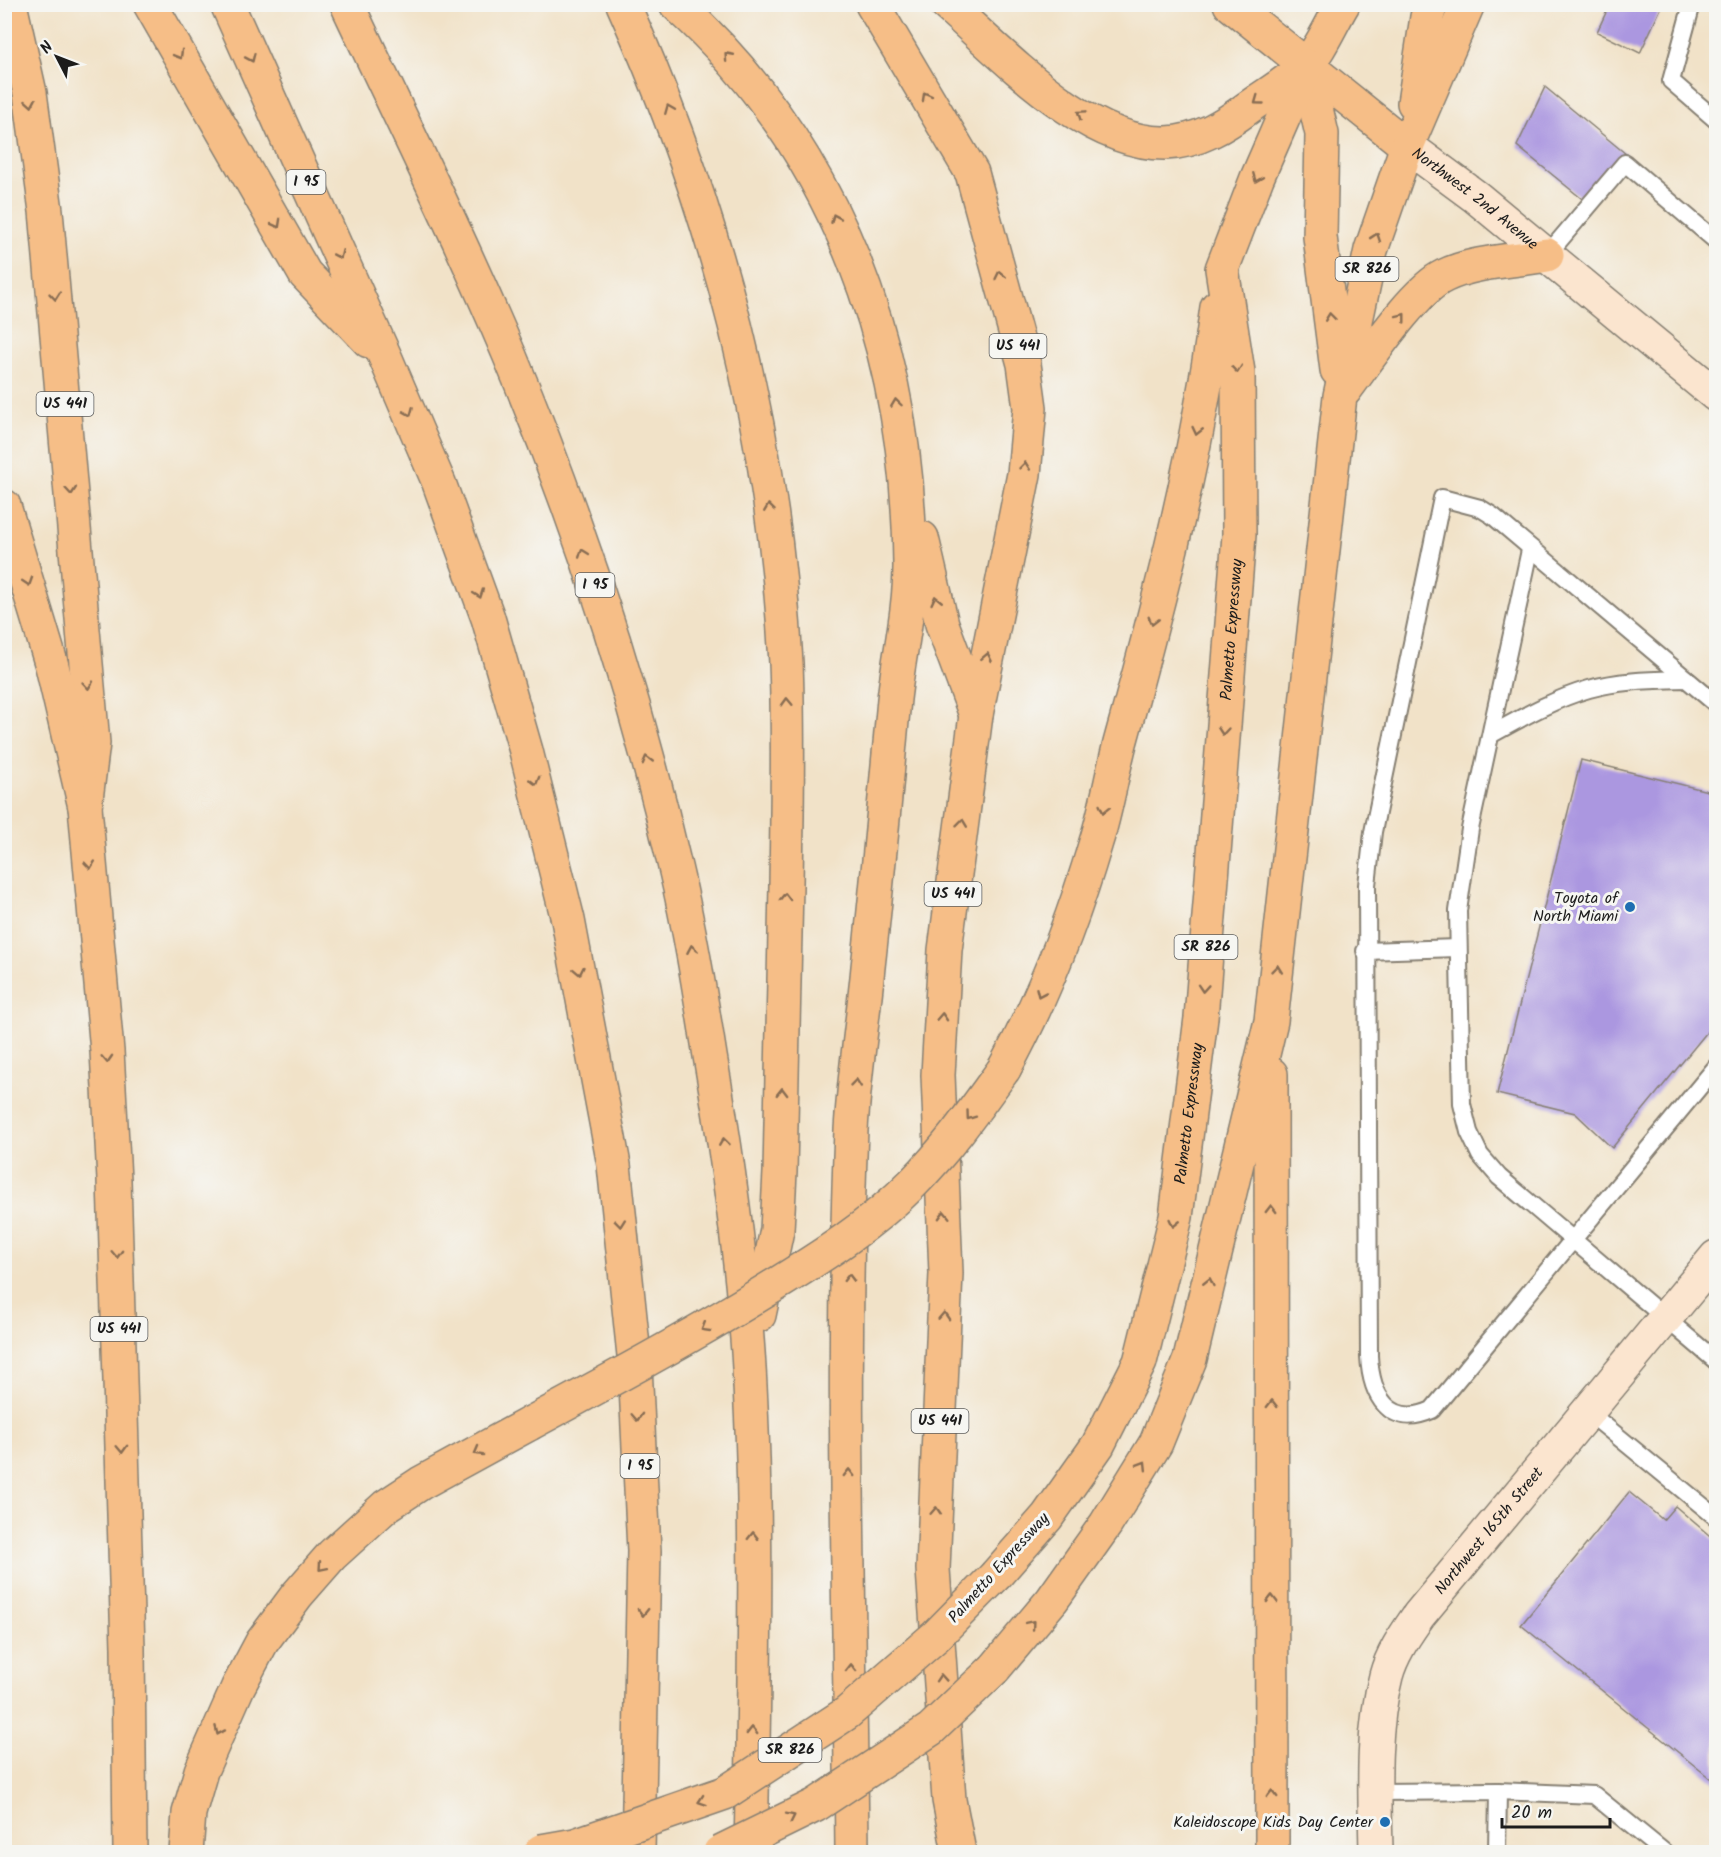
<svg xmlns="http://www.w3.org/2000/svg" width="1721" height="1857" font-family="Kalam,sans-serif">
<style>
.building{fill:#ab97e0}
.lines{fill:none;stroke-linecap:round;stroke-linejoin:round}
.lane-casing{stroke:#867f72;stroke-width:20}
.secondary-casing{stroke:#867f72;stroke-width:36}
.primary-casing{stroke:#867f72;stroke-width:36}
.highway-casing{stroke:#867f72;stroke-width:36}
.lane{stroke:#fff;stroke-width:16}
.secondary{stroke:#fbe5cf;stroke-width:33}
.primary{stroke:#f6be87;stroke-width:33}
.highway{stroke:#f6be87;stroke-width:33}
.highway-bridge-casing{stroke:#867f72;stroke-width:36;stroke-linecap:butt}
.highway-bridge{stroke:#f6be87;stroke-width:33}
.oneway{stroke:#896d52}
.poi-dot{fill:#1f6fb2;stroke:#f6f6f2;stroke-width:2}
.labels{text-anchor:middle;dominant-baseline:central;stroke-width:6;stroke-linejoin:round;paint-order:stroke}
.shield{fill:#f6f6f2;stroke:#5d5d5c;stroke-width:1.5}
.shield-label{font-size:15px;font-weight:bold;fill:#1c1c1c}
.street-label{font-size:16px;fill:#1c1c1c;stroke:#f6f6f2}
.poi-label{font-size:16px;fill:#1c1c1c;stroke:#f6f6f2;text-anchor:end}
</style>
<rect width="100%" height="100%" fill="#f6f6f2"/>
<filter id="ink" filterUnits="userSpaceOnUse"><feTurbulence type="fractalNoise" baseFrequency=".0167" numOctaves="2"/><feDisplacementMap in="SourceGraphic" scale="12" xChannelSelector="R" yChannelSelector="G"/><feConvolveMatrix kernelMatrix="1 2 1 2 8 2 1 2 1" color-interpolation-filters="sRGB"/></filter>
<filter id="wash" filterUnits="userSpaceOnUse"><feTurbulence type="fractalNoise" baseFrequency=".008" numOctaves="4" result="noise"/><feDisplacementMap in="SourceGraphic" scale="24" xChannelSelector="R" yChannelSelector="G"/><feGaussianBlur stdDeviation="1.35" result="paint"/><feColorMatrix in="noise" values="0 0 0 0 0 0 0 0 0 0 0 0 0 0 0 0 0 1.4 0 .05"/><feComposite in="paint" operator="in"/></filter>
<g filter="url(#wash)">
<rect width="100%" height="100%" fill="#f1e2c8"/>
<g id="blocks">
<g class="building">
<polygon points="1610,4 1663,4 1640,53 1597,32"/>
<polygon points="1545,87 1626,154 1586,202 1517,146"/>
<polygon points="1581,760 1716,793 1716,1021 1612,1148 1575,1113 1497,1094"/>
<polygon points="1629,1492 1663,1520 1675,1506 1716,1541 1716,1783 1521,1625"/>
</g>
</g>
</g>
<g filter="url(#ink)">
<use href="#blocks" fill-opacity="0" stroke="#867f72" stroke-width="1.5"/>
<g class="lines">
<g class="lane-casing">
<g id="lane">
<polyline points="1692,4 1671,81 1716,120"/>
<polyline points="1547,255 1625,163 1716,241"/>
<polyline points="1530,550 1470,829 1458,911 1462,1104 1469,1132 1480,1155 1499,1177 1716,1361"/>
<path d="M 1716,704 L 1493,516 L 1480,508 L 1442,498 L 1373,832 L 1367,885 L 1369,1356 C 1371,1395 1389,1429 1432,1410 L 1716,1067"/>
<path d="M 1492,734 C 1523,717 1554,699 1589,689 C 1620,680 1654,680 1686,679"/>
<polyline points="1365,951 1458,948"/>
<polyline points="1588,1412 1716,1517"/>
<polyline points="1375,1792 1498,1791 1594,1795 1664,1852"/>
<polyline points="1497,1852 1498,1791"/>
</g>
</g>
<g class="secondary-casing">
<g id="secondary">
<path id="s1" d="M 1407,146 L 1476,197 L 1716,395"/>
<path id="s2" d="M 1376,1852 C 1375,1795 1371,1733 1386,1676 C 1392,1653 1406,1634 1419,1615 L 1716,1257"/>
</g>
</g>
<g class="primary-casing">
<g id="primary">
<polyline points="10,4 30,93 46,211 93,743 85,807 107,1051 114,1180 128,1648 130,1852"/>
<polyline points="872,4 972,173 1024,364 1030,408 1024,474 976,715 945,950 938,1075 946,1273 933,1569 949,1800 959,1852"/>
<path d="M 946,4 C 1003,54 1086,145 1166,143 C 1198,142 1225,125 1249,107 C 1267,94 1288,82 1304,67 C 1319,53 1332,22 1343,4"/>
<polyline points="1230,4 1407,146"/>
<polyline points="1414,103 1427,17 1431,4"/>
<polyline points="1407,146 1468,4"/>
</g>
</g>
<g class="highway-casing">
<g id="highway">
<polyline points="150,4 305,274 369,341"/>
<polyline points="227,4 386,359 439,483 488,618 526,751 568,920 614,1165 635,1365 644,1551 638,1852"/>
<path d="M 347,4 C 402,121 459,236 509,354 C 578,519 635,693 675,867 C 690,929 700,993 710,1056 C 727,1154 741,1253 748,1352 C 759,1518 754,1686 751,1852"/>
<path d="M 623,4 C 717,212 774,435 786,663 C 789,737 787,811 786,885 C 784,980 782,1076 780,1172 L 777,1230 L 759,1315"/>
<path d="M 676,4 C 838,150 909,351 910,565 C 910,609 899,655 894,699 C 886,788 878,878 868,967 C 863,1021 854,1076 851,1130 C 841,1370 850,1612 852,1852"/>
<polyline points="1306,66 1322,134 1320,237 1337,370"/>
<path d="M 1345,390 C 1367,361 1414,290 1444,276 C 1474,261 1514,261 1547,255"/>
<polyline points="4,506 52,666 85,807"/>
<polyline points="922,538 942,624 976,715"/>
<path d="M 1004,1069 C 1043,998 1073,920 1096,842 C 1107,808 1112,771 1122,736 C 1161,595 1198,452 1217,307"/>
<polyline points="1271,1074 1272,1852"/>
<path id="s3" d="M 996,1575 L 1047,1517 L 1098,1445 L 1140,1362 L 1176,1217 L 1201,1018 L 1239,535 L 1238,372 L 1222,269 L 1257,178 L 1306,66"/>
<polyline points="994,1669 1052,1600 1106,1524 1156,1443 1190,1359 1271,1021 1340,396 1371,250 1407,146"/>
<polyline points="186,1852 189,1813 201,1771 238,1687 262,1642 297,1595 332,1555 386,1506 421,1483 529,1424"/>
</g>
</g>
<use href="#lane" class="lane"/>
<use href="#secondary" class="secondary"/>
<use href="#primary" class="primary"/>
<use href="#highway" class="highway"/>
<g class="highway-bridge-casing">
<g id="highway-bridge">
<path d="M 529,1424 C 609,1381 689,1338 767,1290 C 818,1259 872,1225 913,1183 C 948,1148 975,1109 1004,1069"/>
<polyline points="541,1851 575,1845 725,1793 847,1713 936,1636 996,1575"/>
<polyline points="720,1852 816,1805 931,1729 994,1669"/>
</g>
</g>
<use href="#highway-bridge" class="highway-bridge"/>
</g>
<defs><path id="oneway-chevron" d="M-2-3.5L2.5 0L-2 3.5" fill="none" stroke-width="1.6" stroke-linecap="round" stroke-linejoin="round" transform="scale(1.5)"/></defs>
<g class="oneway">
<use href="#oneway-chevron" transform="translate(179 55) rotate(60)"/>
<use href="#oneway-chevron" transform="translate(728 56) rotate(-132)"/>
<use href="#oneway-chevron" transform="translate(251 58) rotate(66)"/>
<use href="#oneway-chevron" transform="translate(926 96) rotate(-119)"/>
<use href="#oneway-chevron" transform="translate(1258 101) rotate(144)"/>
<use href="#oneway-chevron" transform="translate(31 103) rotate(80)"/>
<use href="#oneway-chevron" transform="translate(669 109) rotate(-112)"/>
<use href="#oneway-chevron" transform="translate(1081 114) rotate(-146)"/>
<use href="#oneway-chevron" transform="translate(1257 178) rotate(112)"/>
<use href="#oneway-chevron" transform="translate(835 218) rotate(-114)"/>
<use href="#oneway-chevron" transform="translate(277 224) rotate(61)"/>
<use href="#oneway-chevron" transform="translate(1376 237) rotate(-71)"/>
<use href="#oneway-chevron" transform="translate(339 255) rotate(66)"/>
<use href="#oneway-chevron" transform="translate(1000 275) rotate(-102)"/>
<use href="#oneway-chevron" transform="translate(55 296) rotate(84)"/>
<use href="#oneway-chevron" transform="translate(1330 317) rotate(-97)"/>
<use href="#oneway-chevron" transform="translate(1402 317) rotate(-52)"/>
<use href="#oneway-chevron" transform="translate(1237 369) rotate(84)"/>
<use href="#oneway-chevron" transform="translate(896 403) rotate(-98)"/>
<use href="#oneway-chevron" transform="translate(409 412) rotate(67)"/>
<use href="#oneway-chevron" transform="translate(1197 431) rotate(103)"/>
<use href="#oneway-chevron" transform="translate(1025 466) rotate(-84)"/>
<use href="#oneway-chevron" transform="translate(71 491) rotate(85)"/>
<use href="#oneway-chevron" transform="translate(769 508) rotate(-98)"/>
<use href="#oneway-chevron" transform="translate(583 553) rotate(-110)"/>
<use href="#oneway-chevron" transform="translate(28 582) rotate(72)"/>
<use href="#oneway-chevron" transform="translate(479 594) rotate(70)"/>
<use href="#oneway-chevron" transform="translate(936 600) rotate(-103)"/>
<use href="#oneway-chevron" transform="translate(1153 621) rotate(104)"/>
<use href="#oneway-chevron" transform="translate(987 657) rotate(-79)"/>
<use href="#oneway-chevron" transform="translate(88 685) rotate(85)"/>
<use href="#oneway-chevron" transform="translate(787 702) rotate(-92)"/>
<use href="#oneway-chevron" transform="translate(1223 731) rotate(95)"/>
<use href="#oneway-chevron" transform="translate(647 760) rotate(-105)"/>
<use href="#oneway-chevron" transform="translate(535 781) rotate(75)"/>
<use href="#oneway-chevron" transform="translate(1104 809) rotate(103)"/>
<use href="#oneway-chevron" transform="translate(962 823) rotate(-83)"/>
<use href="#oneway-chevron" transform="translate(90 865) rotate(84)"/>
<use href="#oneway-chevron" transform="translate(785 897) rotate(-89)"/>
<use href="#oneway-chevron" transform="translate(692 949) rotate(-100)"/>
<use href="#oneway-chevron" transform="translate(1277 969) rotate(-84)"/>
<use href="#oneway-chevron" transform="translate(579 971) rotate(79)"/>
<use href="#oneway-chevron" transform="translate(1203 988) rotate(94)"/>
<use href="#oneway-chevron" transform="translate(1040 993) rotate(114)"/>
<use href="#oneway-chevron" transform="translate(942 1017) rotate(-87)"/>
<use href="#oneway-chevron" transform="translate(107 1059) rotate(87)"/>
<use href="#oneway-chevron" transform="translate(856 1083) rotate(-84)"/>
<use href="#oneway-chevron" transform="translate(782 1092) rotate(-89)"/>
<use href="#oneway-chevron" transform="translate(970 1116) rotate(126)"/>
<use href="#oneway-chevron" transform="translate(724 1142) rotate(-98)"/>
<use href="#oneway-chevron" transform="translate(1271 1209) rotate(-90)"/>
<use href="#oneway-chevron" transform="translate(944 1215) rotate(-92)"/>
<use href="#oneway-chevron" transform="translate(620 1223) rotate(84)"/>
<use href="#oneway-chevron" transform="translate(1174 1223) rotate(103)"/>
<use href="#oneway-chevron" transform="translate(117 1254) rotate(88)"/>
<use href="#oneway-chevron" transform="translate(849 1278) rotate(-89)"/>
<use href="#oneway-chevron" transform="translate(1209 1282) rotate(-77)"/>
<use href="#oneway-chevron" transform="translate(944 1316) rotate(-87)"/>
<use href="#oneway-chevron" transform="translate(705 1328) rotate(149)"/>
<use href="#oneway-chevron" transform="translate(1272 1404) rotate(-90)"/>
<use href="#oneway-chevron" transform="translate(637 1417) rotate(87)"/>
<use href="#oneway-chevron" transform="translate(122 1449) rotate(88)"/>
<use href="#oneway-chevron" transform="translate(478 1452) rotate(151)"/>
<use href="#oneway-chevron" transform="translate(1143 1465) rotate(-58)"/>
<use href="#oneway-chevron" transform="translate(849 1473) rotate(-90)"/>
<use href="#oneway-chevron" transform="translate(936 1511) rotate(-87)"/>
<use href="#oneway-chevron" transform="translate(753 1536) rotate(-89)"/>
<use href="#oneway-chevron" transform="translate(322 1567) rotate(131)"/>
<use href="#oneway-chevron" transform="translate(1272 1599) rotate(-90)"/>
<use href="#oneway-chevron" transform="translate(643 1612) rotate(91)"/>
<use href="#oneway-chevron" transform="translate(1031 1624) rotate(-50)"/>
<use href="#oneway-chevron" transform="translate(851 1668) rotate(-90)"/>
<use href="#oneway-chevron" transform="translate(941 1678) rotate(-94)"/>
<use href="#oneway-chevron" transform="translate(219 1731) rotate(114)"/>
<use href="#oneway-chevron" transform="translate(752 1731) rotate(-90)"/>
<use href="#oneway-chevron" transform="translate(1272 1794) rotate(-90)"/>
<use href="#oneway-chevron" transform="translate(702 1801) rotate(161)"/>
<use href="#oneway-chevron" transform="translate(791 1817) rotate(-26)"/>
</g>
</g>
<g class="poi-dot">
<circle cx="1630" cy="907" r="6"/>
<circle cx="1385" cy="1822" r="6"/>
</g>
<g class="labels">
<g class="shield">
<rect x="286.5" y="170" width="39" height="24" rx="4.5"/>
<rect x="1335.5" y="257" width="63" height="24" rx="4.5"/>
<rect x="989.5" y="334" width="57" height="24" rx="4.5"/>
<rect x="36.5" y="392" width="57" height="24" rx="4.5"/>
<rect x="575.5" y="573" width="39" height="24" rx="4.5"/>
<rect x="924.5" y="882" width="57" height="24" rx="4.5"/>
<rect x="1174.5" y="935" width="63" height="24" rx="4.5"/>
<rect x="90.5" y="1317" width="57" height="24" rx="4.5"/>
<rect x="911.5" y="1409" width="57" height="24" rx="4.5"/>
<rect x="620.5" y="1454" width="39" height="24" rx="4.5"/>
<rect x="758.5" y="1738" width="63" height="24" rx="4.5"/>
</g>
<g class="shield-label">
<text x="306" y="182">I 95</text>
<text x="1367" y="269">SR 826</text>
<text x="1018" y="346">US 441</text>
<text x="65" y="404">US 441</text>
<text x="595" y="585">I 95</text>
<text x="953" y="894">US 441</text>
<text x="1206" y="947">SR 826</text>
<text x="119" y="1329">US 441</text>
<text x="940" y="1421">US 441</text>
<text x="640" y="1466">I 95</text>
<text x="790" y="1750">SR 826</text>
</g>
<g class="street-label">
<text stroke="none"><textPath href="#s1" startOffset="86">Northwest 2nd Avenue</textPath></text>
<text stroke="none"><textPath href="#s3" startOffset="998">Palmetto Expressway</textPath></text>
<text stroke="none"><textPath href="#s3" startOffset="512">Palmetto Expressway</textPath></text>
<text stroke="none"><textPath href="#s2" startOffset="356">Northwest 165th Street</textPath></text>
<text transform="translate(999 1568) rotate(-48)">Palmetto Expressway</text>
</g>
<g class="poi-label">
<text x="1618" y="898">Toyota of<tspan x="1618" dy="18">North Miami</tspan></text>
<text x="1373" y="1822">Kaleidoscope Kids Day Center</text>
</g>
</g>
<rect width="1721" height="1857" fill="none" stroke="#f6f6f2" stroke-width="24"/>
<g transform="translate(57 57) rotate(312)" stroke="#f6f6f2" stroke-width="4.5" paint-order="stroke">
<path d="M0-4.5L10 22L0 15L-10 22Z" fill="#1c1c1c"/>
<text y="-9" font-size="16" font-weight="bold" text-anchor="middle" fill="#1c1c1c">N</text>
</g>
<path d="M1502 1818v9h108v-9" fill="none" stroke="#1c1c1c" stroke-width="3"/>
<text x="1511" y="1818" font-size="18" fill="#1c1c1c" stroke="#f6f6f2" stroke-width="4.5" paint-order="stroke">20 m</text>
</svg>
